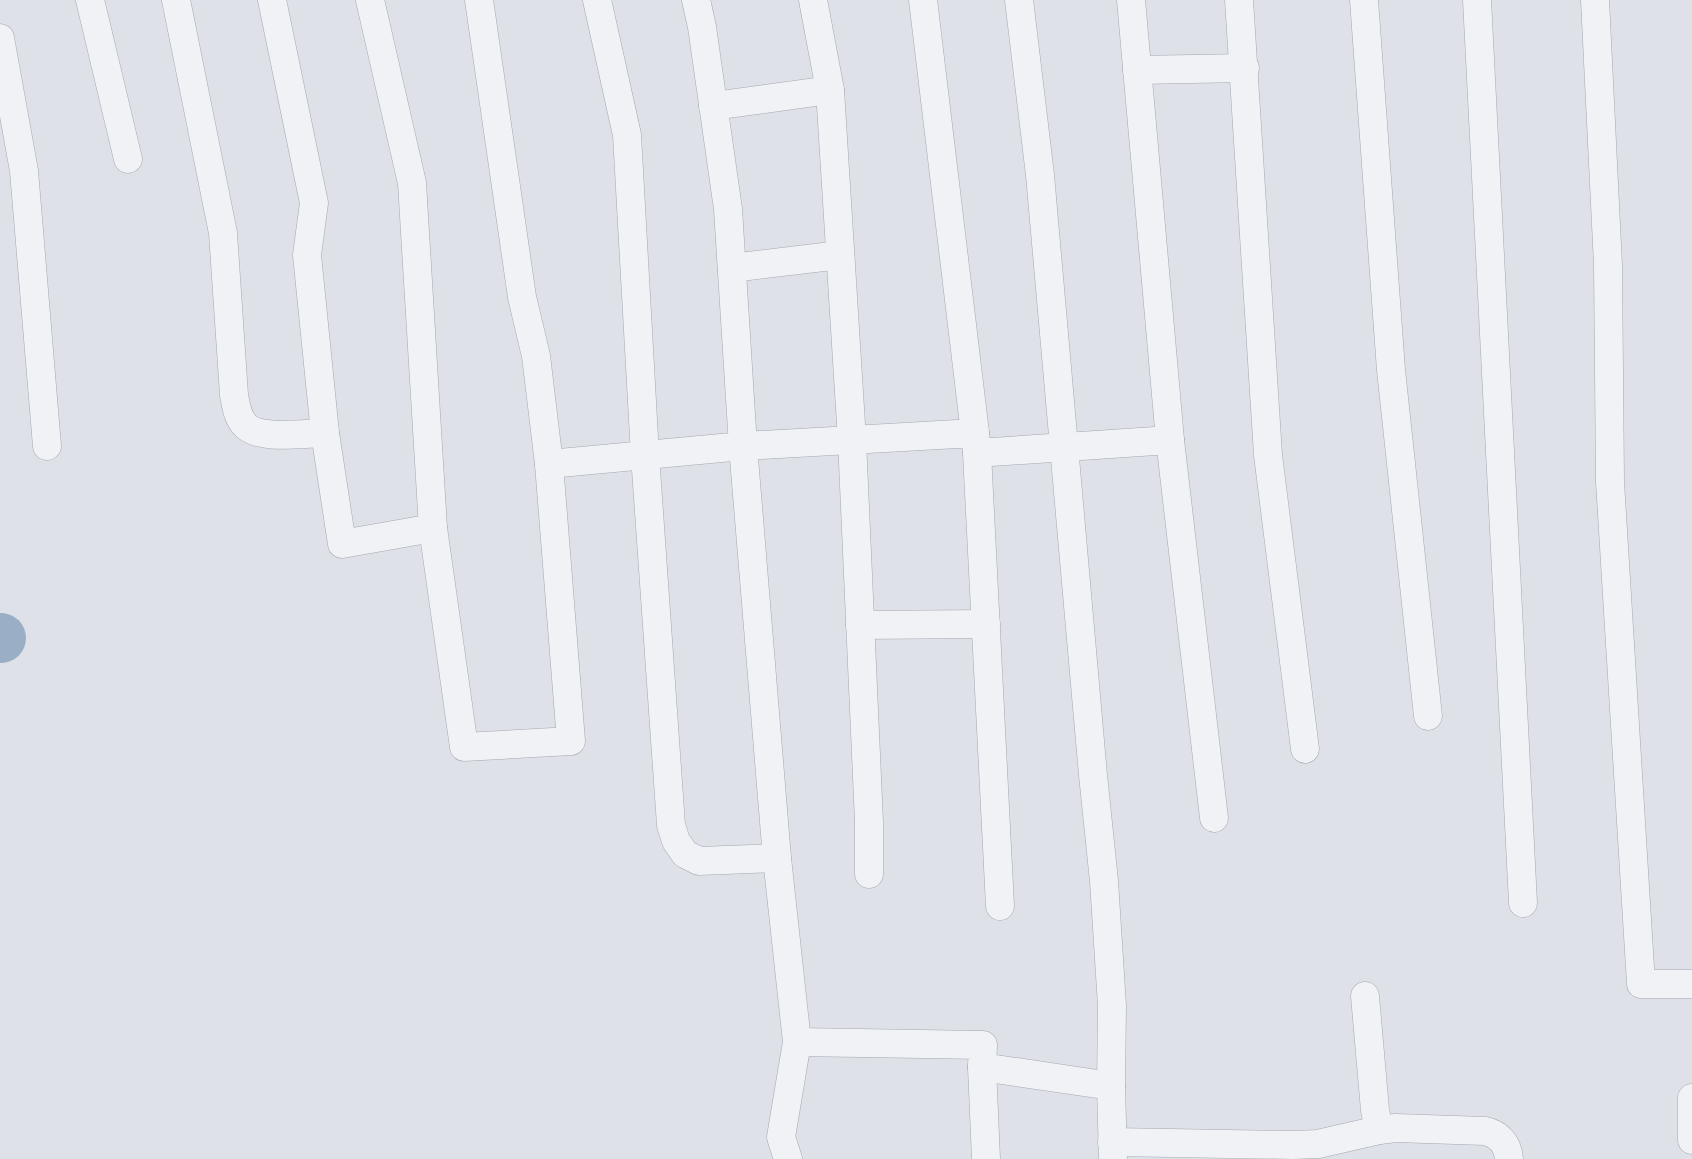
<svg xmlns="http://www.w3.org/2000/svg" width="1692" height="1159" font-family="'Asap Condensed',sans-serif">
<style>
.lines{fill:none;stroke-linecap:round;stroke-linejoin:round}
.river{stroke:#9aaec5;stroke-width:50}
.street-casing{stroke:#a4a8b1;stroke-width:29}
.street{stroke:#f0f2f5;stroke-width:28}
</style>
<rect width="100%" height="100%" fill="#dee1e7"/>
<g class="lines">
<polyline class="river" points="0,638 1,638"/>
<g class="street-casing">
<g id="street">
<polyline points="90,0 128,159"/>
<path d="M 176,0 L 223,233 L 234,395 C 236,405 237,416 244,424 C 257,441 305,433 325,433"/>
<polyline points="272,0 314,203 307,255 325,433 342,544 433,528 412,183 370,0"/>
<polyline points="479,0 522,297 536,356 549,464 743,446 728,209 702,27 696,0"/>
<polyline points="597,0 627,135 645,455 671,825 676,841 685,854 699,861 777,858"/>
<polyline points="813,0 830,90 852,440 869,822 869,874"/>
<polyline points="923,0 975,433"/>
<polyline points="1019,0 1040,175 1093,775 1104,881 1112,1006 1111,1086"/>
<polyline points="1131,0 1170,440 1214,818"/>
<polyline points="1239,0 1268,455 1305,749"/>
<polyline points="1364,0 1391,370 1428,716"/>
<polyline points="1477,0 1523,903"/>
<polyline points="1595,0 1608,265 1610,482 1641,984 1692,984"/>
<polyline points="0,38 24,171 47,446"/>
<polyline points="1137,70 1245,68"/>
<polyline points="713,106 830,90"/>
<polyline points="732,268 840,255"/>
<polyline points="977,453 1000,906"/>
<polyline points="433,528 464,747 571,741 549,464"/>
<polyline points="860,625 986,624"/>
<polyline points="1365,996 1375,1110 1379,1130"/>
<polyline points="982,1067 986,1159"/>
<polyline points="1692,1098 1692,1140"/>
<path d="M 1112,1142 L 1293,1145 L 1318,1144 L 1379,1130 L 1396,1128 L 1485,1131 C 1499,1134 1508,1144 1509,1159"/>
<polyline points="788,1159 781,1137 797,1042"/>
<polyline points="1113,1159 1111,1086 982,1067 983,1045 797,1042 777,858 743,446 975,433 977,453 1170,440"/>
</g>
</g>
<use href="#street" class="street"/>
</g>
</svg>
